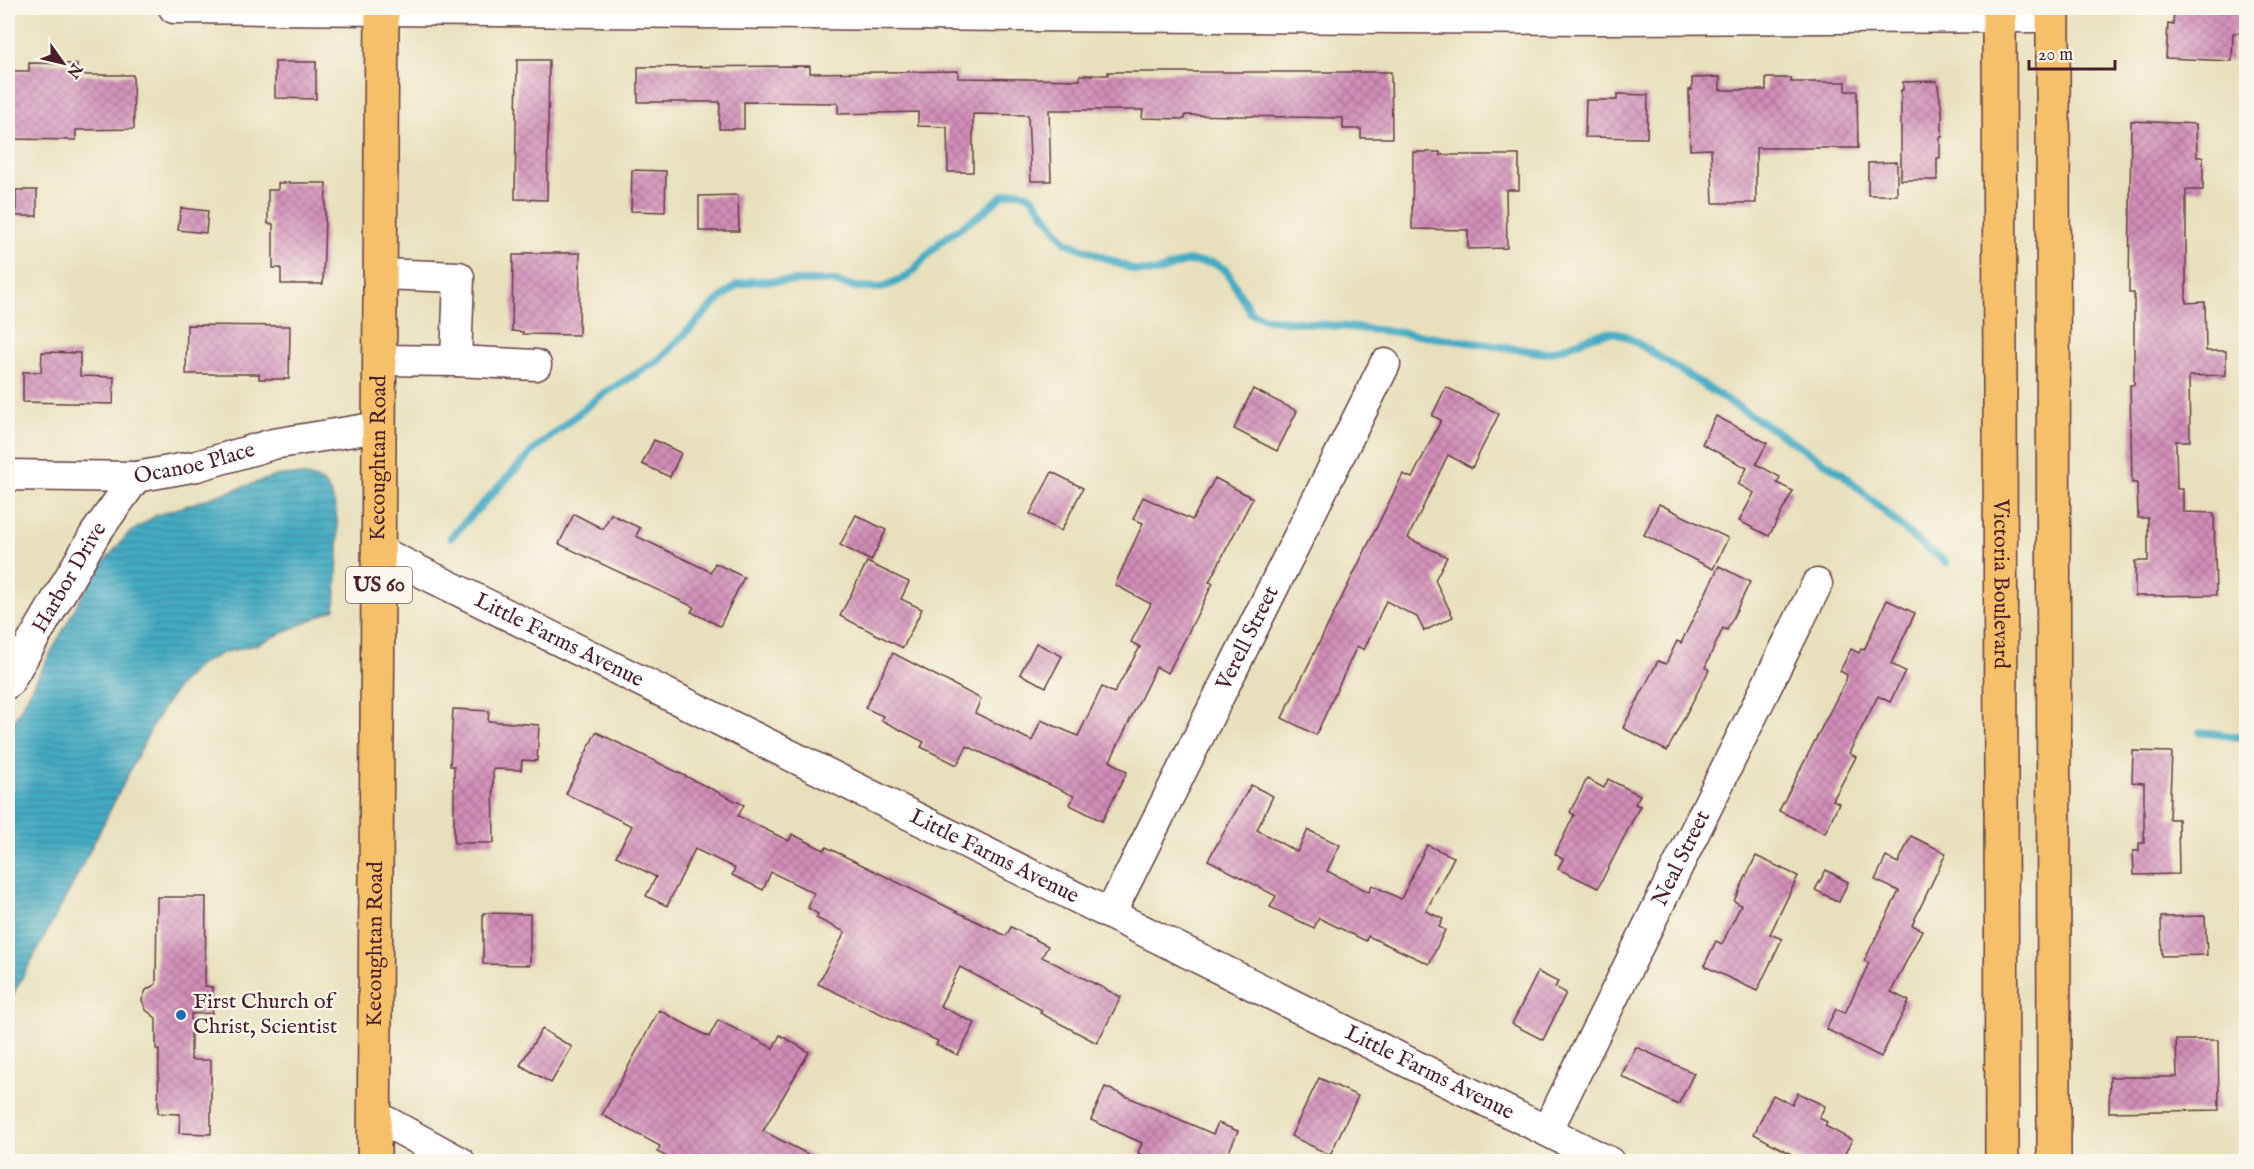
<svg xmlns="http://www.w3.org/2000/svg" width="2254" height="1169" font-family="'IM FELL English',serif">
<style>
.water{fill:url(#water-rules);stroke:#466476;stroke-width:1.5}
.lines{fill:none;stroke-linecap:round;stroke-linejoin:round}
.stream{stroke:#42aac2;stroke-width:8}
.building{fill:url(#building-cross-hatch)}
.minor-casing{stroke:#623c41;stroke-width:33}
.major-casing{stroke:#623c41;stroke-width:36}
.minor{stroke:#fff;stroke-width:30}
.major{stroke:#f6c06b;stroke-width:33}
.poi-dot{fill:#1f6fb2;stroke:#fbf7ec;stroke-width:2}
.labels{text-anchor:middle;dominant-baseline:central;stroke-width:4.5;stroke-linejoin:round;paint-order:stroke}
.shield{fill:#fbf7ec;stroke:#7f6065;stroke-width:1.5}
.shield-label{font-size:21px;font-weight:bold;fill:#4a1f2b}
.street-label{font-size:22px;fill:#4a1f2b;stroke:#fbf7ec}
.poi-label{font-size:22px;fill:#4a1f2b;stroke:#fbf7ec;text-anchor:start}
</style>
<defs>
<pattern id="water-rules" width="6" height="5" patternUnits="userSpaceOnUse" patternTransform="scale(1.5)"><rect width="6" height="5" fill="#42aac2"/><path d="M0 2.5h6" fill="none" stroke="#398a9e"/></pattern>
<pattern id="building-cross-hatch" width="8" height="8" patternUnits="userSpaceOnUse" patternTransform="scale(1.5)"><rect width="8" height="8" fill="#d28db8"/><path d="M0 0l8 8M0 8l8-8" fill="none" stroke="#ac7396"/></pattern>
</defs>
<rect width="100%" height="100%" fill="#fbf7ec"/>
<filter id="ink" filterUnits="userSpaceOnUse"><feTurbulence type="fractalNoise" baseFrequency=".0167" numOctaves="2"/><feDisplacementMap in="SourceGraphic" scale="12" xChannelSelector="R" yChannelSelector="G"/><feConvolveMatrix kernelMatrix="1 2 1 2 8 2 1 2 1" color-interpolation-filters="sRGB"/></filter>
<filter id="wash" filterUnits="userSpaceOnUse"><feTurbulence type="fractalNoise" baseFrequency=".008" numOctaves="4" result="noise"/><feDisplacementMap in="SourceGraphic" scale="24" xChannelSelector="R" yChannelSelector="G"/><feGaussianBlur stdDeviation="1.35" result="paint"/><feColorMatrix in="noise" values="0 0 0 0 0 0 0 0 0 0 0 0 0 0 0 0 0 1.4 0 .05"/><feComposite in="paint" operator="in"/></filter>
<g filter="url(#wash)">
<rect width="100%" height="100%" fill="#e8e0bc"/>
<path class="water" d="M 279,475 C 293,475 313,474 324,484 C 346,504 336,580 335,609 L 258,644 L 223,653 L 200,664 L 177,687 L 155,721 L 73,884 L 8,1004 L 8,732 L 80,599 L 104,562 L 128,534 L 155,516 Z"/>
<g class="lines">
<g class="stream">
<path d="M 451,537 L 534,450 L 600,396 L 659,360 L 716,302 L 737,285 L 754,281 L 830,281 L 856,287 L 882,288 L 908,276 L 941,241 L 981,214 L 1003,195 L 1018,191 L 1032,197 L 1066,242 L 1137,271 L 1156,272 L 1187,261 L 1214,263 L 1226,270 L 1251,313 L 1268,319 L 1397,332 L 1545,353 C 1567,350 1598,329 1617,333 C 1626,335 1635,342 1642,346 L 1843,474 L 1916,540 L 1946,562"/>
<polyline points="2200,732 2246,738"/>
</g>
</g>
<g id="blocks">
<g class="building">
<polygon points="2174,8 2247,8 2247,33 2233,33 2232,61 2166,58 2168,24 2173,25"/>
<polygon points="517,60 549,60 547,200 515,199"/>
<polygon points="275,62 316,62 316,99 275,98"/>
<polygon points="29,63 77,64 77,75 133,75 134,129 76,130 76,140 8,139 8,71 29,71"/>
<polygon points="810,66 810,73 958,71 958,78 1080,80 1080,75 1108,75 1108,72 1391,72 1392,138 1361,138 1361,129 1343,129 1343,118 1185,115 1185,119 1142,118 1143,110 1049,110 1051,181 1031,181 1028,115 973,114 973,172 948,172 947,127 918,126 918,112 838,114 838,103 744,102 744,129 719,129 720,102 638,102 638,67"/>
<polygon points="1720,77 1720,90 1766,90 1766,78 1791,78 1791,82 1846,82 1846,91 1857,91 1858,148 1756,148 1756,203 1713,203 1711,149 1690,150 1689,90 1692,90 1692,78"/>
<polygon points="1937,81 1942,111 1942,137 1940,137 1940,158 1937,158 1937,180 1901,180 1901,90 1903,90 1903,82"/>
<polygon points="1617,94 1648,95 1647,138 1585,137 1586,100 1617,100"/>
<polygon points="2131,121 2196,124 2197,157 2203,157 2203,190 2186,190 2186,303 2205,302 2206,351 2226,351 2226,375 2189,376 2190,441 2176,441 2177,489 2183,489 2183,512 2214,513 2216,595 2135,596 2135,561 2148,561 2148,518 2138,518 2137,483 2132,483 2130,385 2134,385 2134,293 2129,293"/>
<polygon points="1413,152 1440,152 1440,155 1519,155 1519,190 1506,190 1507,248 1468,249 1468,230 1412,229"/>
<polygon points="1897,162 1897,195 1868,195 1868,163"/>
<polygon points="632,170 666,171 665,212 631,211"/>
<polygon points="278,183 326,183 323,284 281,284 281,268 273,268 273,224 268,224 268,190 278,190"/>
<rect x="16" y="190" width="21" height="26"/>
<polygon points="738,195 739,231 699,231 699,196"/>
<polygon points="181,208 208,211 206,233 178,230"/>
<polygon points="524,253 580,253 579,335 523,334 523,332 512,331 513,255 524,255"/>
<polygon points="187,325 290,326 289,379 259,379 259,374 186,374"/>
<polygon points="42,352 80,353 80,376 114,377 113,404 23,402 23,372 41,372"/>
<polygon points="1446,387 1499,414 1472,468 1448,455 1408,538 1447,557 1435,580 1453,617 1424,631 1417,617 1386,601 1364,650 1357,646 1316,735 1282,718 1403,474 1412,478 1441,420 1432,416"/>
<polygon points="1253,389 1297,411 1277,451 1234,429"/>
<polygon points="1716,416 1767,443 1756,464 1780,477 1777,483 1793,491 1769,536 1739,521 1754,493 1738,484 1747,468 1702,444"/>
<polygon points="654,440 681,453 670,477 642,464"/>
<polygon points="1052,472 1083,488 1061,531 1030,514"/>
<polygon points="1215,478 1253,498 1209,582 1213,583 1168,673 1156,667 1110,761 1127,772 1102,821 1070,805 1074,796 967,746 957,765 921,747 924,742 881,720 883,716 865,708 893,653 981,699 975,713 1032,741 1041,720 1078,736 1102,687 1114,693 1140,647 1131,642 1151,604 1115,585 1143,523 1133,519 1143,497 1192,520"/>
<polygon points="1659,504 1728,538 1713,569 1644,535"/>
<polygon points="574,514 603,529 611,514 640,528 636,536 711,572 715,563 744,577 720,626 691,612 694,607 559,544"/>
<polygon points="856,515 886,530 871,561 840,545"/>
<polygon points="867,562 909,582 901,599 922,609 903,648 840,616"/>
<polygon points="1719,566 1750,582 1727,630 1723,628 1705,667 1709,670 1667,751 1623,728 1658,661 1666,664 1677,641 1681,643"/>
<polygon points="1887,600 1915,613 1891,664 1905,671 1890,702 1878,696 1849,753 1856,757 1833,800 1839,803 1825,833 1779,811 1846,680 1847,675 1840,671 1851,649 1859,653 1861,649 1864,650"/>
<polygon points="1036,643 1062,656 1046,687 1020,674"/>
<polygon points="453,709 489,711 488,721 539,725 537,761 522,760 521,770 493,769 494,843 454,843 454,766 450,766"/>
<polygon points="596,732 744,805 738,816 789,841 792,834 824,850 826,847 1006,936 1011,927 1048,946 1042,957 1121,997 1097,1043 1040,1013 1042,1010 960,967 940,1006 975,1023 958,1055 936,1045 938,1041 818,984 845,932 816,918 818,914 808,908 814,893 771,872 763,890 732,875 735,868 695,849 667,906 646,896 656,877 616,856 632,826 566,794"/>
<polygon points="2133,751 2172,752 2169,819 2178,819 2179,874 2134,875 2133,851 2139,851 2139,843 2144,843 2144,783 2132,782"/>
<polygon points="1587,779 1604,788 1608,779 1640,795 1635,804 1640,806 1598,888 1558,869 1563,859 1555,854 1574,815 1570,812"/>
<polygon points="1251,785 1273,796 1257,830 1297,852 1308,830 1340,845 1327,871 1369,892 1372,885 1401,899 1427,845 1454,857 1426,911 1443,919 1439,927 1445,930 1429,964 1368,936 1366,941 1319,918 1314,928 1270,907 1276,896 1208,860"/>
<polygon points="1911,836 1946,853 1912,925 1922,930 1891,992 1909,1001 1881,1057 1826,1029 1836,1009 1845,1013 1869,963 1864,961 1899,891 1875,880 1886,857 1898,863"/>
<polygon points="1756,856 1798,876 1770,934 1782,939 1757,991 1704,966 1716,941 1722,944 1741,905 1734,901"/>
<polygon points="1826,870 1848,882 1839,902 1815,890"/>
<polygon points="157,897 206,897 205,986 212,987 212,1013 191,1014 191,1060 211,1060 211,1134 179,1133 180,1114 158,1113 159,1050 156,1049 156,1018 146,1010 142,1000 146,990 156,984"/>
<polygon points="483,913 530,914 530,965 483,964"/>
<polygon points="2205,916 2207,955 2162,956 2161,917"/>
<polygon points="1538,972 1558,982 1555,987 1566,993 1543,1040 1512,1024"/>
<polygon points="659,1010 709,1037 718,1020 773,1048 780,1035 809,1052 763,1131 821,1161 675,1161 657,1152 660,1146 602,1115"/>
<polygon points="542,1029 572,1047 551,1083 520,1065"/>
<polygon points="2176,1040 2218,1040 2219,1110 2109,1112 2110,1077 2177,1077"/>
<polygon points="1636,1047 1694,1073 1678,1105 1621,1076"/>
<polygon points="1319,1078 1358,1096 1330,1155 1291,1136"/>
<polygon points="1105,1087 1213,1134 1218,1123 1238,1131 1225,1161 1156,1161 1138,1153 1142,1143 1091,1120"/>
<polygon points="1798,1093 1825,1106 1819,1118 1827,1122 1825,1126 1852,1140 1841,1161 1804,1161 1754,1134 1773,1095 1792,1105"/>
</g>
</g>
</g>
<g filter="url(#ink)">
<use href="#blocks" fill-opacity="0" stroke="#623c41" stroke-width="1.5"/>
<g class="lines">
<g class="minor-casing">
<g id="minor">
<polyline points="174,8 1014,16 1599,19 2053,17"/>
<polyline points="379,360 456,361 459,277 380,274"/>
<polyline points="456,361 536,365"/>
<path id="s1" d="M 8,475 L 136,477 L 197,466 L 273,444 L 379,427"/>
<path id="s2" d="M 379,551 L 1609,1162"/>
<path id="s3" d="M 8,683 L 95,534 L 136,477"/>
<path id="s4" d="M 1111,912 L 1385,364"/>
<polyline points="376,1116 460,1162"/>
<path id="s5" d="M 1547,1131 L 1817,584"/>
</g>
</g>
<g class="major-casing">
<g id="major">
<path id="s6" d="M 1999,8 L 2002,1162"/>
<polyline points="2053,8 2054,1162"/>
<path id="s7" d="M 374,1162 L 382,8"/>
</g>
</g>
<use href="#minor" class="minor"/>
<use href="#major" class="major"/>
</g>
</g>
<circle class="poi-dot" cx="181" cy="1015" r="6"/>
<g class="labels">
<rect class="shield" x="346" y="567" width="66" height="36" rx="4.5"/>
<g class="shield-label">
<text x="379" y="585">US 60</text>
</g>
<g class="street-label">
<text stroke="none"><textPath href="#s7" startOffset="704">Kecoughtan Road</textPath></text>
<text stroke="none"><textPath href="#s1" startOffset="188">Ocanoe Place</textPath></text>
<text stroke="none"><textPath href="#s3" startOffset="122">Harbor Drive</textPath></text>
<text stroke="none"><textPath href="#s6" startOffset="576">Victoria Boulevard</textPath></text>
<text stroke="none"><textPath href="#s4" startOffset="306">Verell Street</textPath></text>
<text stroke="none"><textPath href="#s2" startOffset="201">Little Farms Avenue</textPath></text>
<text stroke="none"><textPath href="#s2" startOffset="687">Little Farms Avenue</textPath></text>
<text stroke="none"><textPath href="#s5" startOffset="304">Neal Street</textPath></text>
<text stroke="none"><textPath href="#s7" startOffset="218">Kecoughtan Road</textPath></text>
<text stroke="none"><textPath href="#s2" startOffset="1173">Little Farms Avenue</textPath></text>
</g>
<g class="poi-label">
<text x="193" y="1002">First Church of<tspan x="193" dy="25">Christ, Scientist</tspan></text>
</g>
</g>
<rect width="2254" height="1169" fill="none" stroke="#fbf7ec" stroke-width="30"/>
<g transform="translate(63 63) rotate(124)" stroke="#fbf7ec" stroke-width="4.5" paint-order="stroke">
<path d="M0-4.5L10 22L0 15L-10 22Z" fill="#4a1f2b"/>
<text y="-9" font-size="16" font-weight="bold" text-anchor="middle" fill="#4a1f2b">N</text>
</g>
<path d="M2029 60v9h86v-9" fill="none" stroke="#4a1f2b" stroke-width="3"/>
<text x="2038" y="60" font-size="18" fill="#4a1f2b" stroke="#fbf7ec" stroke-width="4.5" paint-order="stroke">20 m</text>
</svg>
